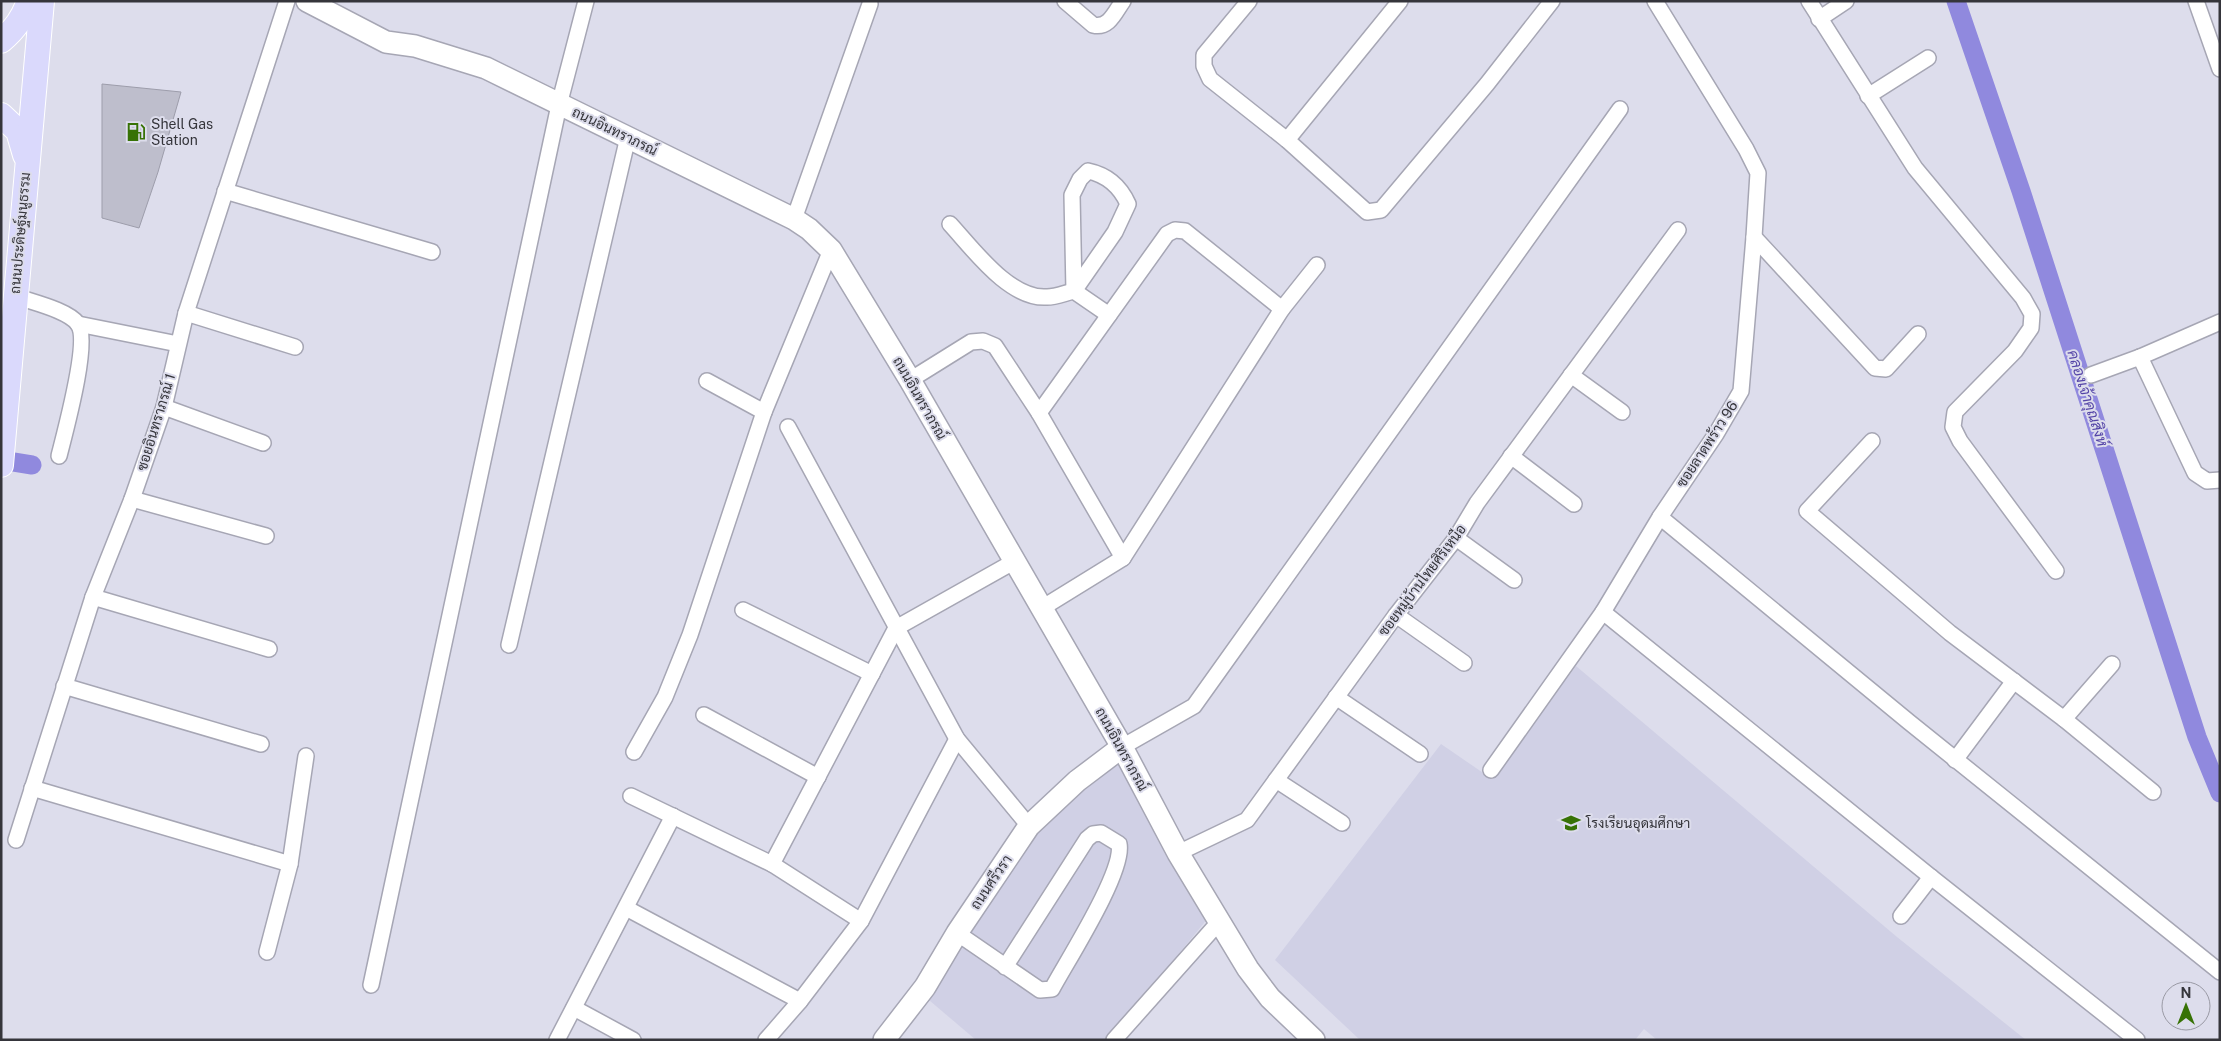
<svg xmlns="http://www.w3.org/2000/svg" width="2221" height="1041" font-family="'Public Sans',Sarabun,sans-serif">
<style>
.built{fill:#d0d0e5}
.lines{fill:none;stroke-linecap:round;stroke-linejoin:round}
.canal{stroke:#9089de;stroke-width:19}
.building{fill:#bebecc;stroke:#9d9dab}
.street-casing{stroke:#a6a6b4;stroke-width:18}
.secondary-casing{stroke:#a6a6b4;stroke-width:24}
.primary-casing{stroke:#fff;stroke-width:26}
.street{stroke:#fff;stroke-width:15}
.secondary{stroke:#fff;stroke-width:21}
.primary{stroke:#dad9fc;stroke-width:24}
.labels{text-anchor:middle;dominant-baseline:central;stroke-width:4;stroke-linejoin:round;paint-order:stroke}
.poi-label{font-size:14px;fill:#35353b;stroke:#ddddec;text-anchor:start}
.street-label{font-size:14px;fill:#35353b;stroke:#ddddec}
.water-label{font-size:15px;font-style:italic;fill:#5444a7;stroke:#ddddec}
</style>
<rect width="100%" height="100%" fill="#ddddec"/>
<g class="built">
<polygon points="1576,666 1897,937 2026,1040 1657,1040 1644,1029 1635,1040 1360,1040 1275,960 1441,744 1492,779"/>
<polygon points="1122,745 1213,912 1108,1040 976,1040 923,995 1037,806"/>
</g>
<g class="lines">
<g class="canal">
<polyline points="1956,1 2021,191 2197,737 2220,793"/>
<polyline points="1,460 32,465"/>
</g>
</g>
<polygon class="building" points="102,84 181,92 158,172 139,228 102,218"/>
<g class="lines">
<g class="street-casing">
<g id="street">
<path d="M 1065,1 L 1093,25 C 1109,29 1115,12 1123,1"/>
<polyline points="1249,1 1204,55 1204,66 1210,79 1287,140 1367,212 1381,210 1487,84 1552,1"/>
<polyline points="1809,1 1915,168 2023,298 2032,314 2031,328 2015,351 1955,412 1953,427 1960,441 2056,571"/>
<polyline points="2196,1 2220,69"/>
<polyline points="1819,19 1846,1"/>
<polyline points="1868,96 1928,58"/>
<polyline points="1287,140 1400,1"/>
<path d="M 1088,171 C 1107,175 1120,186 1128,204 L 1115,232 L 1074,291 L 1072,195 L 1080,179 Z"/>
<polyline points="225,191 432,252"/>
<polyline points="794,219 870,4"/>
<path d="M 950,224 C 973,249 1010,300 1047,297 C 1056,297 1065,293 1074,291 L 1109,315"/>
<polyline points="1754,237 1875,368 1886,369 1918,334"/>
<path d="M 15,296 C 31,302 68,310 78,324 C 90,341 65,432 59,456"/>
<polyline points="1282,309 1317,265"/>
<polyline points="186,313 295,347"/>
<polyline points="78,324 178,344"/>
<polyline points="2140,357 2195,473 2207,481 2220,480"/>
<polyline points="1571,375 1622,412"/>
<polyline points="2091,375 2140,357 2220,322"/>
<polyline points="910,380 971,342 983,341 995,346 1039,413 1123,558"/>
<polyline points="707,381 764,412 831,250"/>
<polyline points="164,407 263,443"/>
<polyline points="1039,413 1167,234 1175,230 1185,231 1282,309 1123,558 1042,608"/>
<polyline points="788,427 957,739 1029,826"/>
<polyline points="1872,441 1807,511 1950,633 2064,719 2153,792"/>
<polyline points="1511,456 1574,504"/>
<polyline points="132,499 266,536"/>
<polyline points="1660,517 1909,722 2220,972"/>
<polyline points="1456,538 1514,580"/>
<polyline points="93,597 269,649"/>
<polyline points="743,610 872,674"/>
<polyline points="1603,612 1931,877 2137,1040"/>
<polyline points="1396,615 1464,663"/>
<polyline points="509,645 628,137"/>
<polyline points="64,686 261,744"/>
<polyline points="1336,697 1420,754"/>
<polyline points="704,715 818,777"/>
<polyline points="2064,719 2112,664"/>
<polyline points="1122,747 1194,706 1620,109"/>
<polyline points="634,752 665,697 690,635 764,412"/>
<polyline points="1955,760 2014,681"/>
<polyline points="1491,770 1603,612 1660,517 1716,434 1741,391 1754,237 1758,173 1746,149 1655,1"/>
<polyline points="1276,780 1342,823"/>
<polyline points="32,788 290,864"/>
<polyline points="631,796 772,864 861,921"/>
<polyline points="16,840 93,597 132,499 164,407 186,313 287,1"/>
<polyline points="1178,853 1247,820 1396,615 1456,538 1477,503 1678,230"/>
<polyline points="772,864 896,628 1015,561"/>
<polyline points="626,908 800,1001"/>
<polyline points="1901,916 1931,877"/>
<path d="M 957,933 L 1040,990 L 1052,989 C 1067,961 1125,871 1119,844 L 1101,833 L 1093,834 L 1087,839 L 1005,967"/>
<polyline points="267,952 290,864 306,756"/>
<polyline points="371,985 559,105 586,1"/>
<polyline points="574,1008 633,1040"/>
<polyline points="557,1040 673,816"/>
<polyline points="766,1040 800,1001 861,921 957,739"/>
<polyline points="1114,1040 1219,922"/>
</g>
</g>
<g class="secondary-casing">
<g id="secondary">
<polyline points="307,1 386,42 415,46 486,68 794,219 809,229 831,250 910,380 1122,747 1178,853 1248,969 1270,998 1314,1040"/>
<polyline points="884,1040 925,987 957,933 1029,826 1077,781 1122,747"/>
</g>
</g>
<g class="primary-casing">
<g id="primary">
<path d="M 1,41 C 15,29 23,18 29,1"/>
<polyline points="1,115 18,131 25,155"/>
<polyline points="1,465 42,1"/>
</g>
</g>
<use href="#street" class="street"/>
<use href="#secondary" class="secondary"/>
<use href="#primary" class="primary"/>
</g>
<defs>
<g id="fuel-bare" transform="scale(1.5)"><path d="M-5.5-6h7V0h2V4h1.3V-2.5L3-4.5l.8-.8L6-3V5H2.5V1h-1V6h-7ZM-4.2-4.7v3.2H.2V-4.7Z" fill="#377205" stroke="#ddddec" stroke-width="2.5" paint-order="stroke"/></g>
<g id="school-bare" transform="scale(1.5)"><path d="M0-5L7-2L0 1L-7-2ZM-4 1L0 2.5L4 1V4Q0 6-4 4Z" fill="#377205" stroke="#ddddec" stroke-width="2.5" paint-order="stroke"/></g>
</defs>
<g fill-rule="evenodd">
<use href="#fuel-bare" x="136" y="132"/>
<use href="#school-bare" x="1571" y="823"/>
</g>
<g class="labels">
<g class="poi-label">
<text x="151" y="124">Shell Gas<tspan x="151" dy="16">Station</tspan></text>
<text x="1586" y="823">โรงเรียนอุดมศึกษา</text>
</g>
<g class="street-label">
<text transform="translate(615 131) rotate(26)">ถนนอินทราภรณ์</text>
<text transform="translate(20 233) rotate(-85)">ถนนประดิษฐ์มนูธรรม</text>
<text transform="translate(920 398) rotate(60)">ถนนอินทราภรณ์</text>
<text transform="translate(156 422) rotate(-73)">ซอยอินทราภรณ์ 1</text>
<text transform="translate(1707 444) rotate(-57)">ซอยลาดพร้าว 96</text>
<text transform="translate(1422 580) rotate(-53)">ซอยหมู่บ้านไทยศิริเหนือ</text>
<text transform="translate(1122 749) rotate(61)">ถนนอินทราภรณ์</text>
<text transform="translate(991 882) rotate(-56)">ถนนศรีวรา</text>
</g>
<g class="water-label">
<text transform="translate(2088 398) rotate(72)">คลองเจ้าคุณสิงห์</text>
</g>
</g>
<rect width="2221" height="1041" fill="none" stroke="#35353b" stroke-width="5"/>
<g transform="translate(2186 1006)"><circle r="24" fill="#ddddec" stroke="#9a9aa5"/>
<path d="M0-4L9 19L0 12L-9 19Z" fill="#377205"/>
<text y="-8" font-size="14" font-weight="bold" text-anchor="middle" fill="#35353b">N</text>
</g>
</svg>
